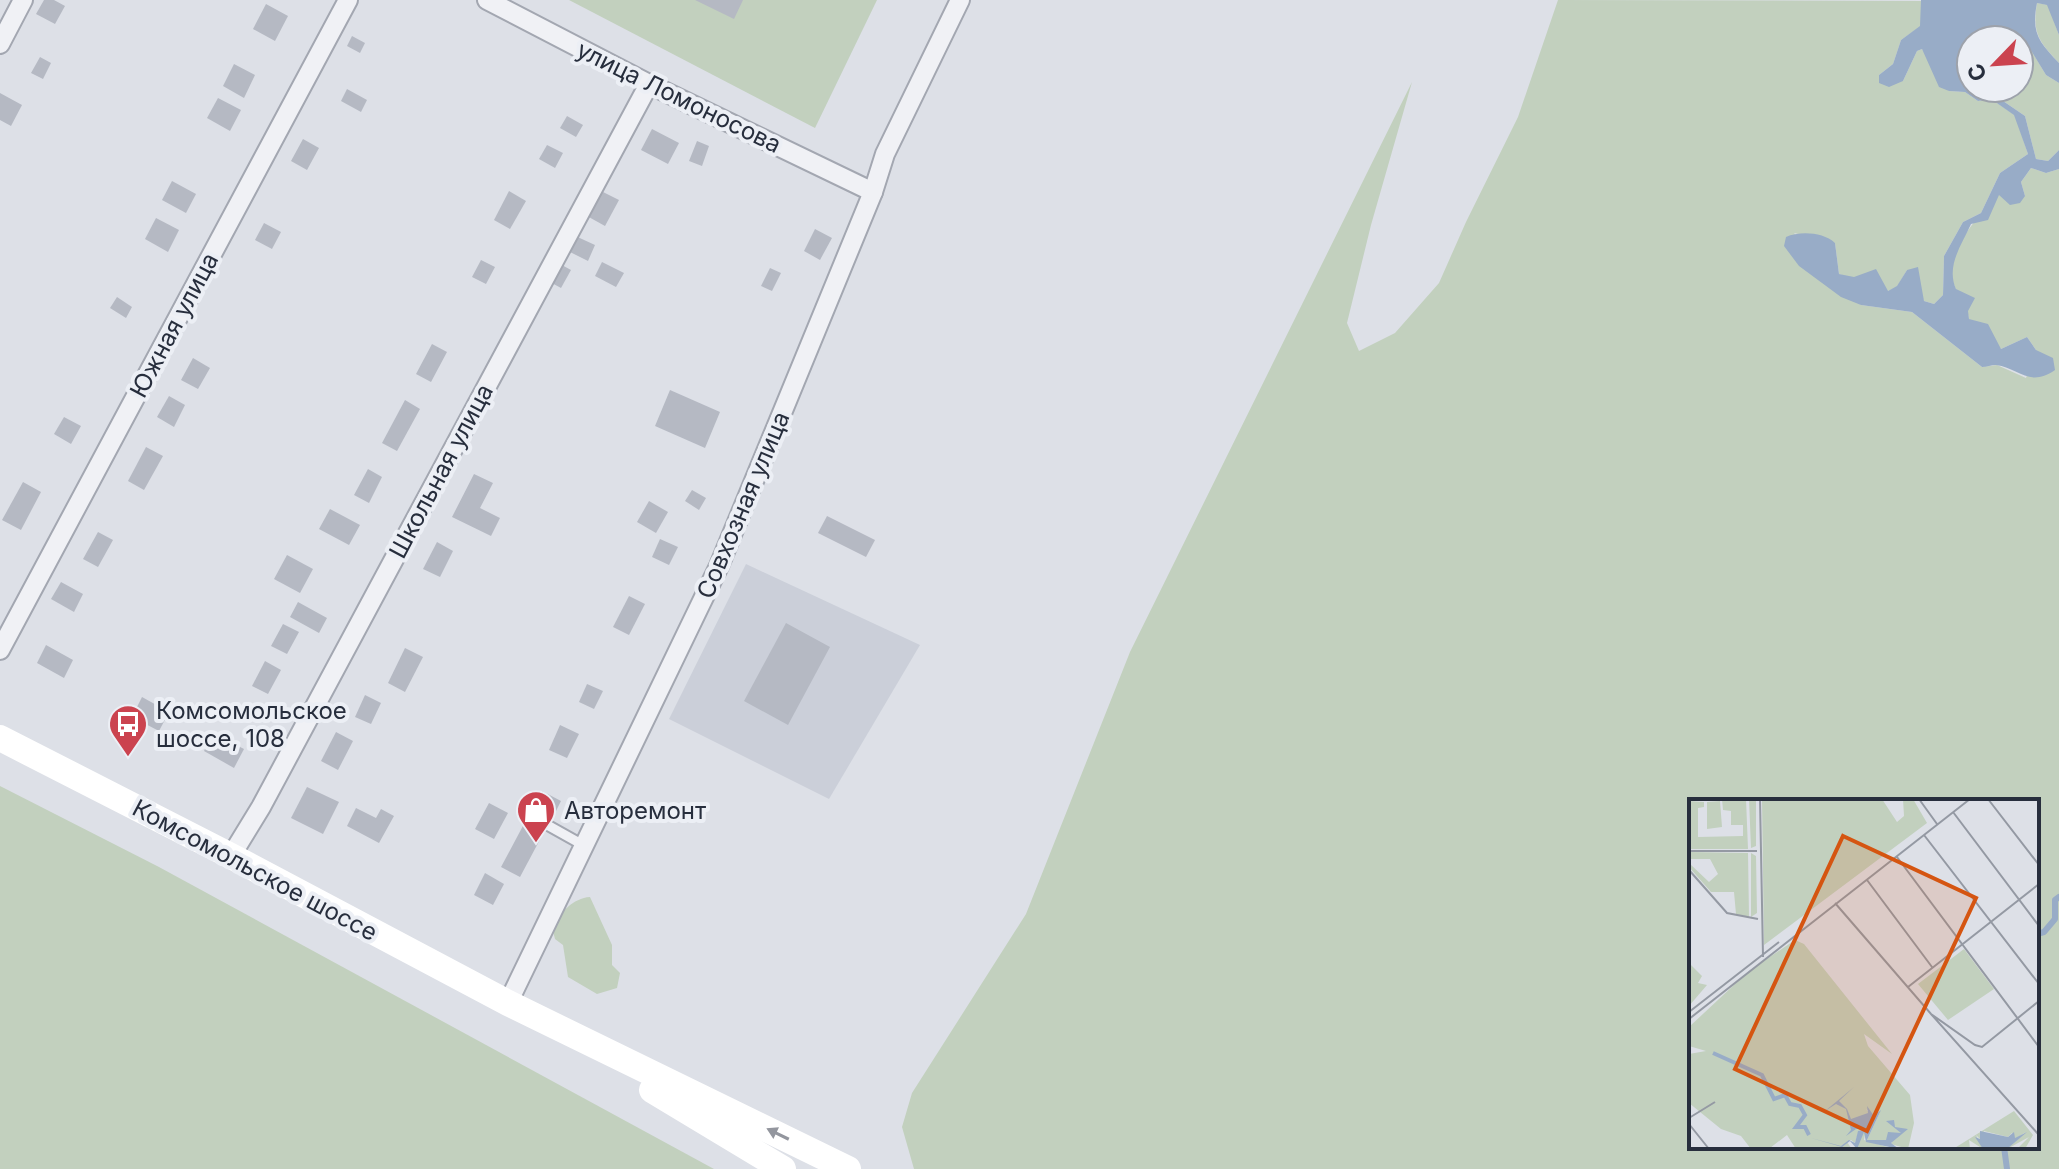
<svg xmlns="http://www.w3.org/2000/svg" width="2059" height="1169" font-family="Inter,sans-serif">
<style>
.built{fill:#cbcfd9}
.green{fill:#c2d0be;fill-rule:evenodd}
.water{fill:#98acc7}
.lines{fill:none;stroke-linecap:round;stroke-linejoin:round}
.stream{stroke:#98acc7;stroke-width:6}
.building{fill:#b5b9c3}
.lane-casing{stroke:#a3a7b1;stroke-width:13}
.street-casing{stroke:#a3a7b1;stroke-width:22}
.lane{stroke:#f0f1f5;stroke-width:9}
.street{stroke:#f0f1f5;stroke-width:18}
.secondary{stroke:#fff;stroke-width:26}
.oneway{fill:#93969e}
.labels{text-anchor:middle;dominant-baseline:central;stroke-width:8;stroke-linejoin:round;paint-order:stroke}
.street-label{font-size:24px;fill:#272e3d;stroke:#eceff5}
.poi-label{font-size:24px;fill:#272e3d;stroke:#eceff5;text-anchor:start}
.inset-river{fill:none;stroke:#98acc7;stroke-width:4}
.inset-road{fill:none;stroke:#9499a3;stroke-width:2}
.view{fill:#d55511;fill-opacity:0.15;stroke:#d55511;stroke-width:4}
.inset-edge{fill:none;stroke:#272e3d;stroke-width:4}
</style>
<rect width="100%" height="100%" fill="#dde0e7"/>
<polygon class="built" points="746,564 920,645 829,799 669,719"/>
<g class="green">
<polygon points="569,0 877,0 815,128"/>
<path d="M 1558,0 L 1923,1 L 1921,26 L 1901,40 L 1893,64 L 1879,75 L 1903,81 L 1917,51 L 1922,49 L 1949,91 L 1965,92 L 1978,101 L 1991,99 L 2015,115 L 2028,154 L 2000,173 L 1981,213 L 1963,222 L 1944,256 L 1943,295 L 1934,304 L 1924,301 L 1907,270 L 1897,287 L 1888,291 L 1839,274 L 1835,243 L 1794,233 L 1861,305 L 1912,312 L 1982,367 L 1997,365 L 2026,378 L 2036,350 L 2027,337 L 2001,349 L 1969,319 C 1967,304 1956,294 1952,279 C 1945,251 1981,213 1999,194 L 2025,196 L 2021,182 L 2031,168 L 2046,173 L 2059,169 L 2059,1169 L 914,1169 L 902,1127 L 912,1093 L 1026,914 L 1130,652 L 1412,82 L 1371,225 L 1347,323 L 1359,351 L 1395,333 L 1439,283 L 1466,222 L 1518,117 ZM 1691,801 L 2037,801 L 2037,1147 L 1691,1147 Z"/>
<path d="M 2037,3 L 2048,5 L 2059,35 L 2059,63 C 2039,42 2032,33 2037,3 Z"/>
<polygon points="2024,38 2046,75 2059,83 2059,150 2048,161 2036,159 2025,116 1984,88 2019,88 2019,51"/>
<polygon points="0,786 159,867 714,1169 0,1169"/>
<path d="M 590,897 L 612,945 L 612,965 L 620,973 L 617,988 L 597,994 L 568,977 L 563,945 L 555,939 L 552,927 C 560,913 573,898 590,897 Z"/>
</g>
<path class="water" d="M 1921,0 L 2059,0 L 2059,35 L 2047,5 L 2037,3 C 2031,33 2039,42 2059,63 L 2059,83 L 2046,75 L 2024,39 L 2019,51 L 2019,40 L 1971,40 L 1971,88 L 1984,88 L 2025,116 L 2036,159 L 2048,161 L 2059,150 L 2059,169 L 2046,173 L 2031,168 L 2021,182 L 2025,196 L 2020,203 L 2010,205 L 1999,195 L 1988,220 L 1971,224 C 1961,246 1946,266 1956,289 L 1975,298 L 1968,311 L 1969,319 L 1988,324 L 2001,349 L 2027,337 L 2036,350 L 2053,358 L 2055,370 C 2029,388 2019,368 1996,365 C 1991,365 1987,367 1982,367 L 1912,312 L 1861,305 L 1841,297 L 1799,266 L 1784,246 L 1786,237 C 1800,231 1823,232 1835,243 L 1839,274 L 1854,277 L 1876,269 L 1888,291 L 1897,286 L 1907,270 L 1918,267 L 1924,301 L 1934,304 L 1943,295 L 1944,256 L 1963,222 L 1981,213 L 2000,173 L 2028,154 L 2014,115 L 1991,99 L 1978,101 L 1965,92 L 1949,91 L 1939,87 L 1922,49 L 1917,51 L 1903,81 L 1889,87 L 1879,83 L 1879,75 L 1893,64 L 1901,40 L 1920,26 Z"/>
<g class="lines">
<g class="stream">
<polyline points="2037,934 2044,932 2055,919 2055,900 2059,897"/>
<polyline points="2004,1147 2007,1169"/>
</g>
</g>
<g class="building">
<polygon points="44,0 54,0 65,6 55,24 36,14"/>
<polygon points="695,0 743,0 734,19"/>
<polygon points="266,4 288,16 275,41 253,29"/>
<polygon points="352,36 365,43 360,53 347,46"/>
<polygon points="40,57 51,63 43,79 31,73"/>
<polygon points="234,64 255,75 244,98 223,86"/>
<polygon points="347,89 367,100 361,112 341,101"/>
<polygon points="0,93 22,105 11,126 0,120"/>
<polygon points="218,98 241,110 230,131 207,118"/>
<polygon points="567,116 583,125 576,137 560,128"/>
<polygon points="652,129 679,143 668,164 641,150"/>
<polygon points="303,139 319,148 307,170 291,161"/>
<polygon points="697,141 709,146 702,166 689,161"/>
<polygon points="547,145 563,153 555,168 539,159"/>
<polygon points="172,181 196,194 186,213 162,200"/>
<polygon points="509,191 526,201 510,229 494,220"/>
<polygon points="601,191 619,200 605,226 587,216"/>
<polygon points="156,218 179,230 168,252 145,239"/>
<polygon points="264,223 281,232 272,249 255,240"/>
<polygon points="815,229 832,238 820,260 804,251"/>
<polygon points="571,234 595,245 588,261 564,249"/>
<polygon points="481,260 495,267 486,284 472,277"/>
<polygon points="602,262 624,273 616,287 595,276"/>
<polygon points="560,264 571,270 561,288 550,282"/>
<polygon points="770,268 781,273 772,291 761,286"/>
<polygon points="117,297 132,307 126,318 110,308"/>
<polygon points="432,344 447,352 431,382 416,374"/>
<polygon points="193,358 210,368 198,389 181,380"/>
<polygon points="670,390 720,412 705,448 655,426"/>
<polygon points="169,396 185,405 174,427 157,417"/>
<polygon points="405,400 420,409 397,451 382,443"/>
<polygon points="64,417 81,426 71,444 54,434"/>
<polygon points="146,447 163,456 144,490 128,481"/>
<polygon points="368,469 382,477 369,503 354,495"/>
<polygon points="474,474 493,483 480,508 500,518 491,536 452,517"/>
<polygon points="23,482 41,492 21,530 2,520"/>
<polygon points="692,490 706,498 699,510 685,501"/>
<polygon points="649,501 668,512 656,533 637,522"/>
<polygon points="330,509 360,525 349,545 319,529"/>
<polygon points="827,516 875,540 866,557 818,533"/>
<polygon points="98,532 113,540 98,567 83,559"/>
<polygon points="660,539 678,547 669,565 652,557"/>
<polygon points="437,542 453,551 440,577 423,569"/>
<polygon points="287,555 313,569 300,593 274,579"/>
<polygon points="61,582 83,594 74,612 51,599"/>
<polygon points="629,596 645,604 629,635 613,627"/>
<polygon points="298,602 327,618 319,633 290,617"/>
<polygon points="786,623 830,647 788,725 744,701"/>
<polygon points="283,624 299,632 287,654 271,646"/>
<polygon points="46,645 73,660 64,678 37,663"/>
<polygon points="405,648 423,657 405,692 388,683"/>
<polygon points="265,661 281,670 268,694 252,686"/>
<polygon points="587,684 603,691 594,709 579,702"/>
<polygon points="365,695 381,703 371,724 355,717"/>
<polygon points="142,697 169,712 159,731 132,717"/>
<polygon points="560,725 579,734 567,758 549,750"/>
<polygon points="336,732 353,741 338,770 321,761"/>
<polygon points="213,733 244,749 234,768 204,751"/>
<polygon points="307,787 339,802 323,834 291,818"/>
<polygon points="542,791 561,801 556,811 537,801"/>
<polygon points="489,803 508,813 494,839 475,829"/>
<polygon points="356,808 376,818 381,809 394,816 379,843 347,826"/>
<polygon points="525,822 544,832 520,877 501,867"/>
<polygon points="485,873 504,884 493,905 474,895"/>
</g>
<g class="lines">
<g class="lane-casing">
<polyline id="lane" points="524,812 583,845"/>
</g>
<g class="street-casing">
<g id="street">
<polyline points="487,0 649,84 873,192"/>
<polyline points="0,44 23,0"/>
<polyline points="0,650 348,0"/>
<polyline points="231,856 261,807 649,84"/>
<polyline points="508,1003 719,566 873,192 885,154 960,0"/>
</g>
</g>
<use href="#lane" class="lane"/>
<use href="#street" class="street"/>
<g class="secondary">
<polyline points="0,738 231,856 508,1003 848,1169"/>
<polyline points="652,1090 783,1169"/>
</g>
</g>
<defs><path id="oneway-solid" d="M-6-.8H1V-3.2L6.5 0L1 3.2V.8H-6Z" transform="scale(2)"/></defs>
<use class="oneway" href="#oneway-solid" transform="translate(778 1134) rotate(-154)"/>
<defs>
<g id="bus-pin" transform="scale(2)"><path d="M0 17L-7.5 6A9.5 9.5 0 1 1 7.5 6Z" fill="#cb434f" stroke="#eceff5"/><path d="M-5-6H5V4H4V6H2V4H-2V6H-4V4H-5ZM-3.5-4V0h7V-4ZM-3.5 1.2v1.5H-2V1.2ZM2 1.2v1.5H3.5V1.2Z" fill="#fff"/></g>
<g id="shop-pin" transform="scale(2)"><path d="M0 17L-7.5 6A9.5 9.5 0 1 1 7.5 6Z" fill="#cb434f" stroke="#eceff5"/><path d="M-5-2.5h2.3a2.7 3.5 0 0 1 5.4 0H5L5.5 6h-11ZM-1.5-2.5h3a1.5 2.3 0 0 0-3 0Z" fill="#fff"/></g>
</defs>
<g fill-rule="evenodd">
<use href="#bus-pin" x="128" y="724"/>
<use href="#shop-pin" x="536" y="810"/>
</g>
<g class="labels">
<g class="street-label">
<text transform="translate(679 97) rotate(26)">улица Ломоносова</text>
<text transform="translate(174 325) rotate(-62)">Южная улица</text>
<text transform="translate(441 471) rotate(-62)">Школьная улица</text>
<text transform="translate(743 505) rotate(-67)">Совхозная улица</text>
<text transform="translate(255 870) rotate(28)">Комсомольское шоссе</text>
</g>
<g class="poi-label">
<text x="156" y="710">Комсомольское<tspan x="156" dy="28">шоссе, 108</tspan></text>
<text x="564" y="810">Авторемонт</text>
</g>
</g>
<g transform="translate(1689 799)">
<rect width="350" height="350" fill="#dde0e7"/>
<path d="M 33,0 L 57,0 L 59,50 L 0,50 L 0,2 L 15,3 L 15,8 L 9,9 L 9,38 L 54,37 L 54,26 L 42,26 L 42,12 L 34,11 ZM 60,0 L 67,0 L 67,47 L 62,49 ZM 73,0 L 193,0 L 208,23 L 215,17 L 214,0 L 224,0 L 238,24 L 75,146 ZM 31,2 L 33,28 L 18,30 L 18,3 ZM 0,53 L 59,54 L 60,118 L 47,115 L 45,93 L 22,93 L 0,68 L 0,64 L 20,83 L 29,75 L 21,60 L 0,60 ZM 62,54 L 67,57 L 68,114 L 62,118 ZM 106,141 L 115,145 L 203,255 L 175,235 L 179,247 L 221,296 L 225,324 L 219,350 L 202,345 L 206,336 L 197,341 L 178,341 L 191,313 L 185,317 L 177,310 L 180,314 L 171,319 L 176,326 L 168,330 L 179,330 L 170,332 L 176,334 L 175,341 L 205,350 L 168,350 L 169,334 L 166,344 L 162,341 L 158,343 L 163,350 L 107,350 L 98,336 L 81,349 L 62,350 L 52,337 L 32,330 L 0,304 L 0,255 L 17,252 L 0,247 L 0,228 L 60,172 ZM 275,150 L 305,190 L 259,221 L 229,185 ZM 0,164 L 13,177 L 9,184 L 18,186 L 0,207 ZM 325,312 L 344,336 L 336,350 L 328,350 L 340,338 L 318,350 L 337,333 L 326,340 L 323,334 L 319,338 L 295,332 L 291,340 L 287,336 L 294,350 L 280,341 L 281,350 L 264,350 Z" fill="#c2d0be"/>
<path d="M 165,288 L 150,302 L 158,310 L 162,320 L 179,314 L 178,307 L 185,317 L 192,311 L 178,341 L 197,341 L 199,333 L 212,334 L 197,322 L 205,321 L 206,328 L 219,330 L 202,344 L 210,350 L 177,343 L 175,333 L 168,350 L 161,342 L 153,348 L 122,339 L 152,347 L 160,341 L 166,344 L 169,332 L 178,330 L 167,330 L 157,337 L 162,331 L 157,310 L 147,305 L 136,312 ZM 291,332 L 319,338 L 325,333 L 326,339 L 338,333 L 318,350 L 294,350 L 286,338 L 291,340 Z" fill="#98acc7"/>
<path class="inset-river" d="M 24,254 L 73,276 L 85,300 L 96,296 L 101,305 L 111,307 L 116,316 L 107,328 L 116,328 L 120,336"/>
<path class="inset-road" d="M 71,0 L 74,158M 230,0 L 248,25M 299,0 L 350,66M 264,13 L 350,127M 235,36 L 350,185M 0,52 L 68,52M 208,58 L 350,248M 0,71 L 38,114 L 69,120M 178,81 L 243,168M 146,104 L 242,215 L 286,246 L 293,248 L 350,202M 219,188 L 350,85M 0,213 L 90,143M 242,215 L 350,336M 0,220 L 281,0M 0,319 L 26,303M 0,325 L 20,350"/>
<path class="view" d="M 154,37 L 287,99 L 178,332 L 46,270 Z"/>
<rect width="350" height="350" class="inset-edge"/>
</g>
<g transform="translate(1995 64) rotate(245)"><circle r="38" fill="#eceff5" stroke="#9da2ab" stroke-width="2"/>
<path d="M0-6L14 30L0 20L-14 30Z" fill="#cb434f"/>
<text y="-12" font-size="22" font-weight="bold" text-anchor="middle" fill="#272e3d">С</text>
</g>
</svg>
